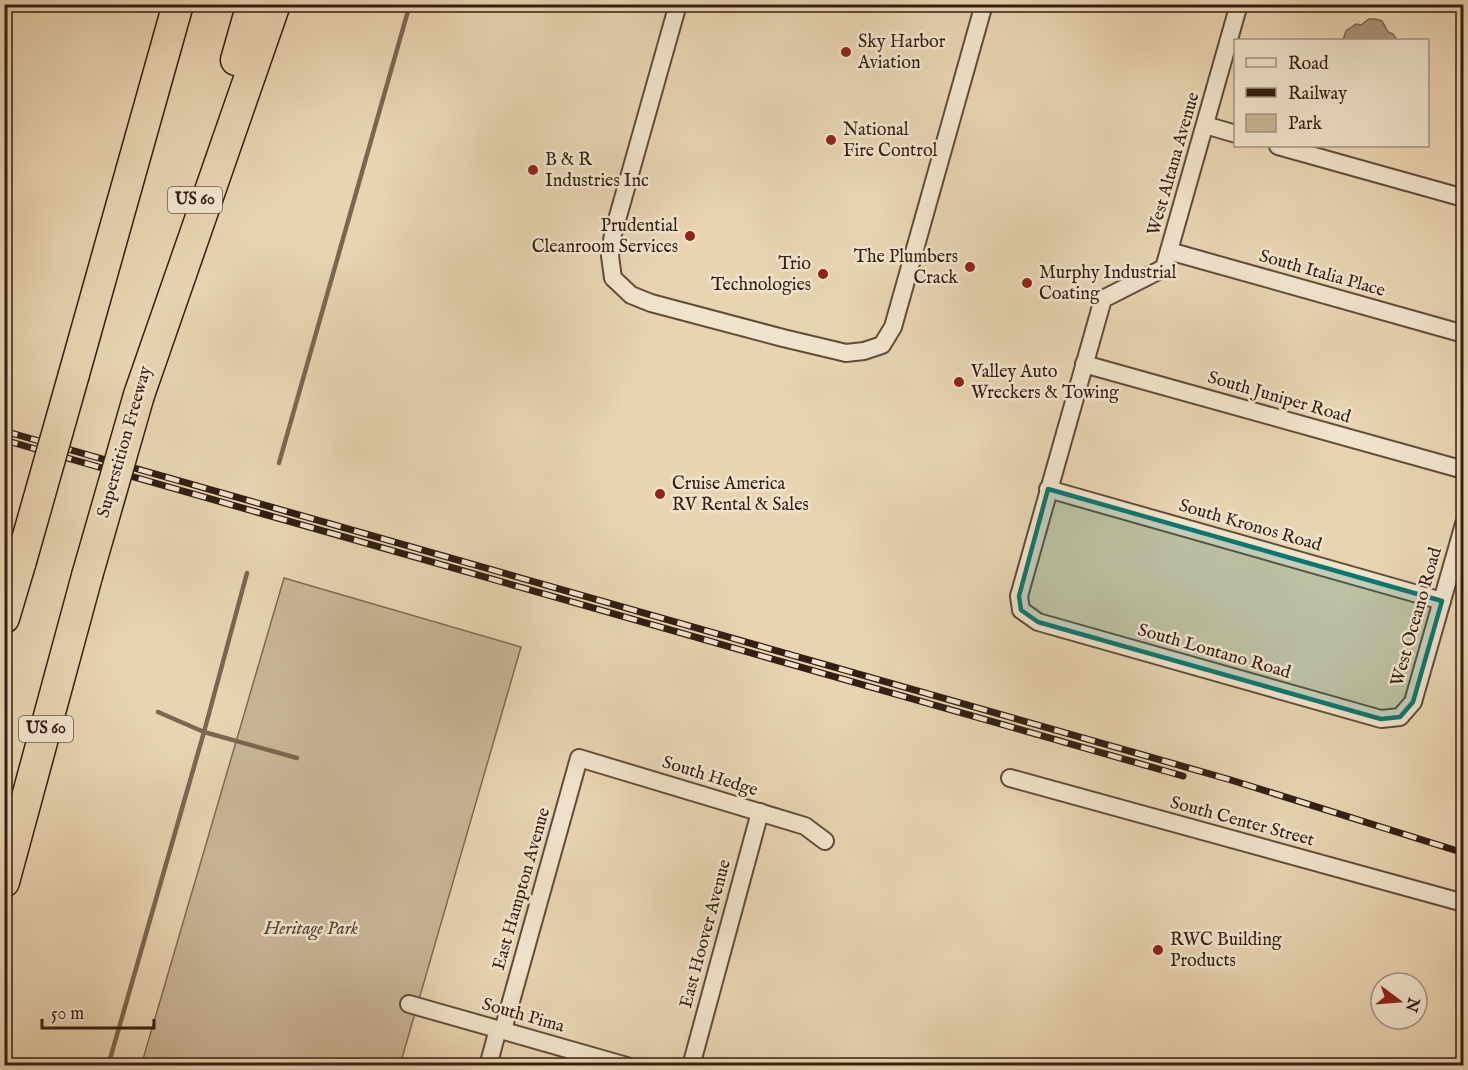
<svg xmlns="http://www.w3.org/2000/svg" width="1468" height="1070" font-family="'IM FELL English',serif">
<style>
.green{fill:#c9b596;stroke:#7e6a54;stroke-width:1.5}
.water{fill:#ab967b;stroke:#7b6651;stroke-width:1.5}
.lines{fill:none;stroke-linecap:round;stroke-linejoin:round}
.stream{stroke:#7b6651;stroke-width:4.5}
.minor-casing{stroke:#614c3a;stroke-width:20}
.motorway-casing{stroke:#341e13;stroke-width:33}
.minor{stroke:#f0e3cc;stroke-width:16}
.motorway{stroke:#e8d4b1;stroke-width:30}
.rail-casing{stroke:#341e13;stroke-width:7}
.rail{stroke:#f0e3cc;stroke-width:4.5;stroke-dasharray:14;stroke-linecap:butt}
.motorway-bridge-casing{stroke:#341e13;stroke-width:33;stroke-linecap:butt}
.motorway-bridge{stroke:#e8d4b1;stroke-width:30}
.marked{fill:#0f766e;fill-opacity:0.2;stroke:#0f766e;stroke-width:4.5;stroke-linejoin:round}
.poi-dot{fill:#8f2418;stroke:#f0e3cc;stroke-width:2}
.labels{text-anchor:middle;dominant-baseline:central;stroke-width:5;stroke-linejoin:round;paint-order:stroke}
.shield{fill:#f0e3cc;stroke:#6c594a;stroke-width:1.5}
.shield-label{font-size:16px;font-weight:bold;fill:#341e13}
.poi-label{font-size:18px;fill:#341e13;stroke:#f0e3cc;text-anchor:start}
.street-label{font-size:18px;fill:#341e13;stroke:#f0e3cc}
.park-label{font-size:18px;font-style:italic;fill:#594434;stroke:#f0e3cc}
</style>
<rect width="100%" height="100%" fill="#e8d4b1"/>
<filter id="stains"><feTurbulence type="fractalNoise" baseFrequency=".00333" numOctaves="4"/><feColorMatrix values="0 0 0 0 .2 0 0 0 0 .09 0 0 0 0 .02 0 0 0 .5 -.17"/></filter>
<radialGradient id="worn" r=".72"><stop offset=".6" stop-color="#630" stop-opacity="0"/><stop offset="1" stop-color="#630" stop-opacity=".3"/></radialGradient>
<polygon class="green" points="284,578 521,647 400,1065 141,1066"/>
<polygon class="water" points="1369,19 1375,19 1382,21 1388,32 1393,34 1397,40 1343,40 1346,31 1356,24 1361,25"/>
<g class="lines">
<g class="stream">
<polyline points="279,463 410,4"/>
<polyline points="158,712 204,732 297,758"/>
<polyline points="108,1066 204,732 247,573"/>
</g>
<g class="minor-casing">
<g id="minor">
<polyline points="678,4 613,234 610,256 613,278 631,295 651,303 783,338 846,353 864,351 882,345 893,327 984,4"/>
<polyline points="1239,4 1164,268 1103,299 1019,596 1021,610 1038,622 1381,719 1400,717 1413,702 1464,524"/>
<polyline points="1205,125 1236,134"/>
<polyline points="1278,146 1464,198"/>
<polyline points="1169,251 1464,334"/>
<polyline points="1084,364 1464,470"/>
<polyline points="1048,489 1442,601"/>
<polyline points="1010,778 1464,903"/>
<polyline points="409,1004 627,1066"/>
<polyline points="503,1030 579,758 805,826 825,841"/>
<polyline points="488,1066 498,1029"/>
<polyline points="691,1066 760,812"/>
</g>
</g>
<g class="motorway-casing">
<g id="motorway">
<polyline points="236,60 252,4"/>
<polyline points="74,374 178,4"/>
<polyline points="139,395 275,4"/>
<polyline points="4,618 21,561"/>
<polyline points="4,882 87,576"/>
</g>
</g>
<use href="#minor" class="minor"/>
<use href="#motorway" class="motorway"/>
<g class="rail-casing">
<g id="rail">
<polyline points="4,431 1231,780 1464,853"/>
<polyline points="4,440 1183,776"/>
</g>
</g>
<use href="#rail" class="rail"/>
<g class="motorway-bridge-casing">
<g id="motorway-bridge">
<polyline points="21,561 74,374"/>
<polyline points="87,576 139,395"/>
</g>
</g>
<use href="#motorway-bridge" class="motorway-bridge"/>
</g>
<path class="marked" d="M 1048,489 L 1442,601 L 1413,702 L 1400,717 L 1381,719 L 1038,622 L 1021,610 L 1019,596 Z"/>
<g class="poi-dot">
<circle cx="846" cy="52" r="6"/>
<circle cx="831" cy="140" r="6"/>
<circle cx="533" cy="170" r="6"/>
<circle cx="690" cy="236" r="6"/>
<circle cx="970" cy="267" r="6"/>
<circle cx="823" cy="274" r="6"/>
<circle cx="1027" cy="283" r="6"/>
<circle cx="959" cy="382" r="6"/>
<circle cx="660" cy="494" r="6"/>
<circle cx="1158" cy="950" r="6"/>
</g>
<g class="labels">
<g class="shield">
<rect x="168" y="187" width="54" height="26" rx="4.5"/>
<rect x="19" y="716" width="54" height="26" rx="4.5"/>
</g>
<g class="shield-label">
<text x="195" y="200">US 60</text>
<text x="46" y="729">US 60</text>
</g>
<g class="poi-label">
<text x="858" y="42">Sky Harbor<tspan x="858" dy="21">Aviation</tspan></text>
<text x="843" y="130">National<tspan x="843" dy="21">Fire Control</tspan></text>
<text x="545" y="160">B &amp; R<tspan x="545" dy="21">Industries Inc</tspan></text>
<text x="678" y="226" text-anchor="end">Prudential<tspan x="678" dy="21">Cleanroom Services</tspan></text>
<text x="958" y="257" text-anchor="end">The Plumbers<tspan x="958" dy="21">Crack</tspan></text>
<text x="811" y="264" text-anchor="end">Trio<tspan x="811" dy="21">Technologies</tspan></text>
<text x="1039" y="273">Murphy Industrial<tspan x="1039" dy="21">Coating</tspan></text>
<text x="971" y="372">Valley Auto<tspan x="971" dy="21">Wreckers &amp; Towing</tspan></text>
<text x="672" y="484">Cruise America<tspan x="672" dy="21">RV Rental &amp; Sales</tspan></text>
<text x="1170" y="940">RWC Building<tspan x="1170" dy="21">Products</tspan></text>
</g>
<g class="street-label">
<text transform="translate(1174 164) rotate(-74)">West Altana Avenue</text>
<text transform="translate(1322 274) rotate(16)">South Italia Place</text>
<text transform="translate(1279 398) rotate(16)">South Juniper Road</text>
<text transform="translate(125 442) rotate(-74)">Superstition Freeway</text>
<text transform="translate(1250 526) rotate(16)">South Kronos Road</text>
<text transform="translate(1417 617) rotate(-74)">West Oceano Road</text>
<text transform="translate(1214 652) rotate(16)">South Lontano Road</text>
<text transform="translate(710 777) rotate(17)">South Hedge</text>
<text transform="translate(1242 822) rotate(15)">South Center Street</text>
<text transform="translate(522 889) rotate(-74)">East Hampton Avenue</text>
<text transform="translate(706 934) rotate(-75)">East Hoover Avenue</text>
<text transform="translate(523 1016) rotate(16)">South Pima</text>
</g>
<g class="park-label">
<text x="311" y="929">Heritage Park</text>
</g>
</g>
<rect width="1468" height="1070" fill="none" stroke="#e8d4b1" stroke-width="24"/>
<rect x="6" y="6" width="1456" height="1058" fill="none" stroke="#341e13" stroke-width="3"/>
<rect x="12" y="12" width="1444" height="1046" fill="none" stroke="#341e13" stroke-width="1.5"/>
<rect x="1234" y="39" width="195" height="108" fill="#f0e3cc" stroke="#a59482" stroke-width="1.5"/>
<rect x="1246" y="58" width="30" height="9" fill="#f0e3cc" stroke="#a59482" stroke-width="1.5"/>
<text x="1288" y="69" font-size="18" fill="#341e13">Road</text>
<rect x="1246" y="88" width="30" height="9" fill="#341e13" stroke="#a59482" stroke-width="1.5"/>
<text x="1288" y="99" font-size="18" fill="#341e13">Railway</text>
<rect x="1246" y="114" width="30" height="18" fill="#c9b596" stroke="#a59482" stroke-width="1.5"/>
<text x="1288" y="129" font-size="18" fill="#341e13">Park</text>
<g transform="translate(1399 1001) rotate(106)"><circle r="28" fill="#f0e3cc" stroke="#a59482" stroke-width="1.5"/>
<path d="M0-4.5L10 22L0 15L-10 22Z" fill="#8f2418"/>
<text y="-9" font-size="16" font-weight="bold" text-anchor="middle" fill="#341e13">N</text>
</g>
<path d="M42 1019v9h112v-9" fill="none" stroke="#341e13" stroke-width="3"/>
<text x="51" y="1019" font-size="18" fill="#341e13" stroke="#f0e3cc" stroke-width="4.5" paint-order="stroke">50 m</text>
<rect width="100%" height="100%" filter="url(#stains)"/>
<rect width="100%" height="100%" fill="url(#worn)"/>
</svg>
